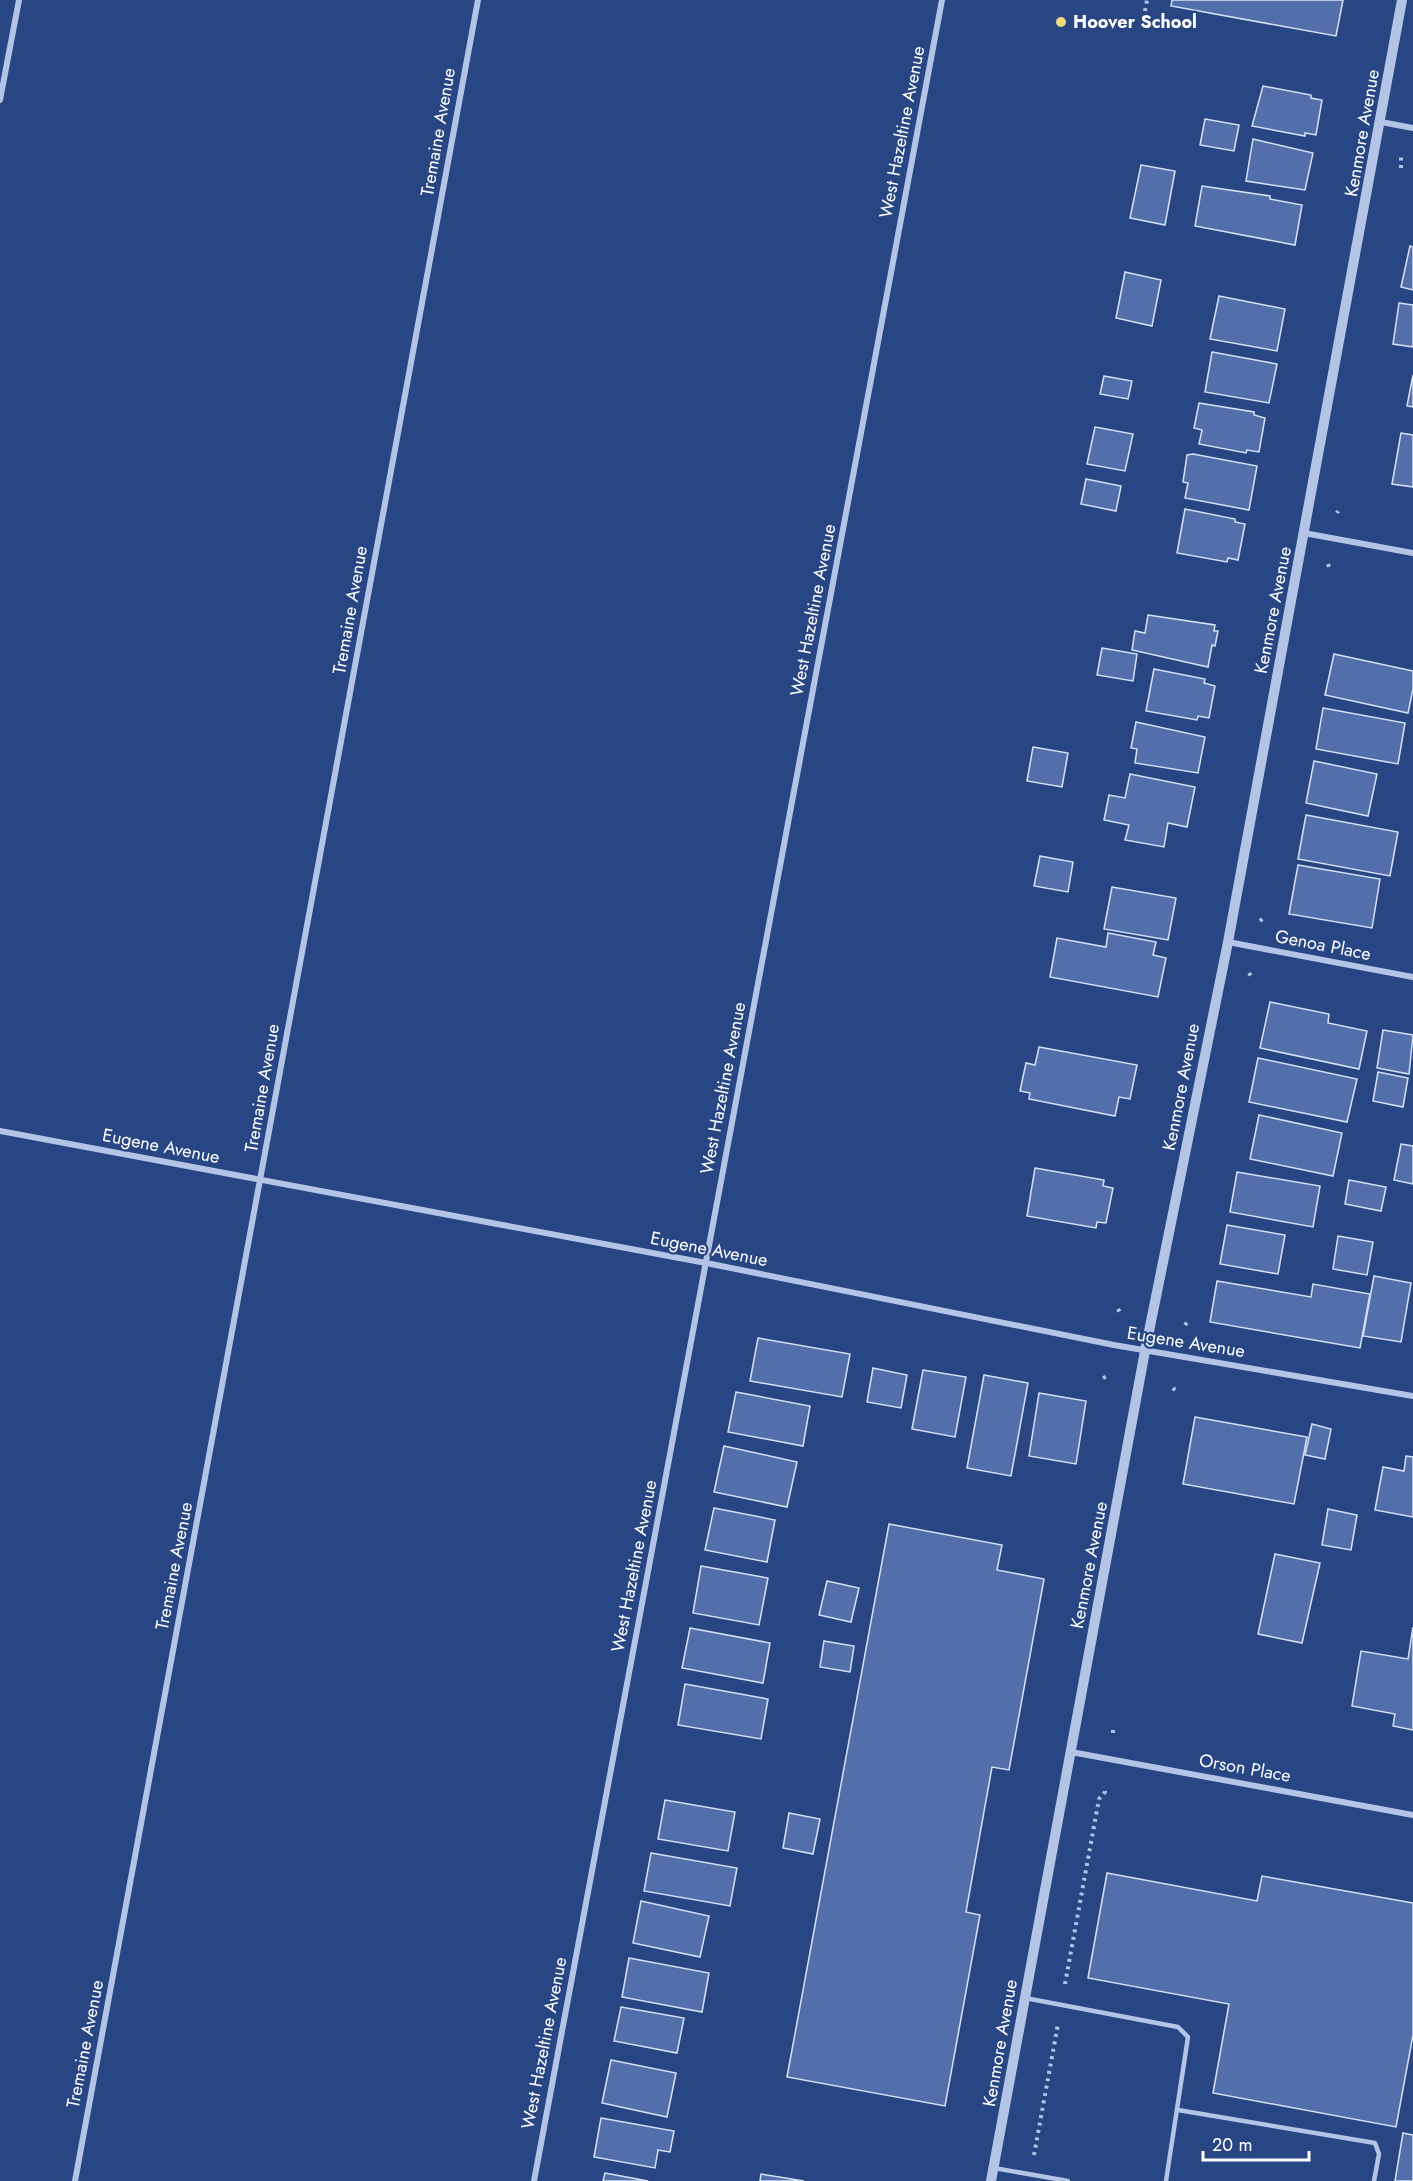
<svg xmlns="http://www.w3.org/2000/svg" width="1413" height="2181" font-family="Jost,sans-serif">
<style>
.building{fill:#526fab;stroke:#d7e1f6;stroke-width:1.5}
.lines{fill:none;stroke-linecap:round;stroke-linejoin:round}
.path{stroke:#b4c4e7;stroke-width:4;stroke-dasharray:3 4.5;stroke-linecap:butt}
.service{stroke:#b4c4e7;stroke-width:4.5}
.minor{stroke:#b4c4e7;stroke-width:6}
.tertiary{stroke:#b4c4e7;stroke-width:10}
.poi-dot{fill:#eddb7b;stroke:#294684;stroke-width:2}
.labels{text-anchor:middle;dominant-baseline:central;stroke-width:4.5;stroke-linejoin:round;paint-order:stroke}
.poi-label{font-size:18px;font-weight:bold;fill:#fff;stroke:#294684;text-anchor:start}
.street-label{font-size:18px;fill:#fff;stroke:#294684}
</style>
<rect width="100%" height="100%" fill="#294684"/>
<g class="building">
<polygon points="1172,0 1343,0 1336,36 1171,6"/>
<polygon points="1263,86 1311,95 1311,98 1322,100 1316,135 1305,133 1305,136 1252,126"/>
<polygon points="1205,119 1239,125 1234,151 1200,145"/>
<polygon points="1253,139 1313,153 1305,190 1246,181"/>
<polygon points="1141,165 1175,171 1165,225 1130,218"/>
<polygon points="1202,186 1270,196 1270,199 1302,205 1295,245 1195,226"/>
<polygon points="1410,246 1413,247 1413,290 1401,287"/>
<polygon points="1125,272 1161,280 1152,326 1116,318"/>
<polygon points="1219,296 1285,309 1277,351 1210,339"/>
<polygon points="1399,303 1413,305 1413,347 1393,344"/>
<polygon points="1212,352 1277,364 1269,403 1205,392"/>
<polygon points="1413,375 1413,407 1407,406"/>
<polygon points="1104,376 1132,381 1128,399 1100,394"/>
<polygon points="1199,403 1254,412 1254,415 1265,418 1259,452 1247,450 1246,453 1199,444 1202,430 1194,428"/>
<polygon points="1095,427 1133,434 1125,471 1087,464"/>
<polygon points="1401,433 1413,435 1413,487 1392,484"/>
<polygon points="1193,454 1257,466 1249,510 1185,498 1188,483 1183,482 1187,455"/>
<polygon points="1086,479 1121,486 1116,511 1081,504"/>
<polygon points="1185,509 1235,519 1235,522 1245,524 1238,560 1228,558 1227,562 1177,553"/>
<polygon points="1148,615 1215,625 1214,631 1218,631 1215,646 1212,645 1208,667 1132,650 1135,631 1145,633"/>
<polygon points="1102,648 1137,654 1133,681 1097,675"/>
<polygon points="1334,654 1413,671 1413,689 1408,713 1325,695"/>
<polygon points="1154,669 1205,679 1204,683 1215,686 1209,718 1198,716 1197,720 1146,711"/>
<polygon points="1323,708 1405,723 1398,764 1316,749"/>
<polygon points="1136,722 1205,737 1198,773 1135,763 1137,749 1131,748"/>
<polygon points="1033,747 1068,753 1062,787 1027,781"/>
<polygon points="1314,761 1377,774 1368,816 1306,803"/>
<polygon points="1130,774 1195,787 1187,827 1168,823 1164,847 1125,840 1129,825 1104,820 1109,795 1125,798"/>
<polygon points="1306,815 1398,832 1390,876 1298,859"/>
<polygon points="1040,856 1073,862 1068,892 1034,886"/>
<polygon points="1298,865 1380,879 1372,928 1289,914"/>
<polygon points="1112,887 1176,898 1168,940 1104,929"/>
<polygon points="1108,933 1156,942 1153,955 1166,958 1158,997 1050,977 1057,938 1106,947"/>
<polygon points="1270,1002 1329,1014 1328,1023 1367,1031 1359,1069 1260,1048"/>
<polygon points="1383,1030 1413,1035 1409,1074 1377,1068"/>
<polygon points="1039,1047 1137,1065 1130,1099 1119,1097 1115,1116 1029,1099 1030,1093 1020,1091 1026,1063 1035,1065"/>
<polygon points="1258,1058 1357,1079 1347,1122 1249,1102"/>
<polygon points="1378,1072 1408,1078 1403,1107 1373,1101"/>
<polygon points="1259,1115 1342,1133 1333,1176 1250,1159"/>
<polygon points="1401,1144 1413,1146 1413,1184 1394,1180"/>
<polygon points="1035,1168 1104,1180 1103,1186 1113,1188 1106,1223 1097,1222 1096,1228 1027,1216"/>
<polygon points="1237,1172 1320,1186 1313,1227 1230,1212"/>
<polygon points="1349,1180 1386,1187 1381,1211 1345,1204"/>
<polygon points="1227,1225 1285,1235 1278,1274 1220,1264"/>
<polygon points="1338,1236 1373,1242 1367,1275 1333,1269"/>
<polygon points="1374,1276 1411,1283 1401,1342 1363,1336"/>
<polygon points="1217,1281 1311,1297 1313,1284 1370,1294 1360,1348 1210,1322"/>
<polygon points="758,1338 850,1354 842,1397 750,1381"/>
<polygon points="873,1368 907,1375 901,1408 867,1402"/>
<polygon points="923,1370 966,1377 955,1437 912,1429"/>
<polygon points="984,1375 1028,1383 1011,1476 967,1468"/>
<polygon points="736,1392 810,1406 803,1446 728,1432"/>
<polygon points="1039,1393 1086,1401 1076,1464 1029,1456"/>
<polygon points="1195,1417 1307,1437 1294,1504 1183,1484"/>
<polygon points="1312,1424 1331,1429 1325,1459 1305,1455"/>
<polygon points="724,1446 797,1462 787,1507 714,1492"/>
<polygon points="1406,1456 1413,1457 1413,1517 1375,1510 1383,1467 1404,1471"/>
<polygon points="714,1508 775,1520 767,1562 705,1550"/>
<polygon points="1328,1509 1357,1515 1351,1550 1322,1545"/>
<polygon points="889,1524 1002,1545 997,1570 1044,1579 1009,1770 992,1767 966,1912 980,1915 945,2106 787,2077"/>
<polygon points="1275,1554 1320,1563 1302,1643 1258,1634"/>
<polygon points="701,1566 768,1578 759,1625 693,1613"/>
<polygon points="827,1581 859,1588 851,1622 819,1615"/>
<polygon points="1413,1627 1413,1730 1393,1726 1395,1714 1352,1706 1361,1651 1408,1659"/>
<polygon points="690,1628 770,1643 763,1683 682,1668"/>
<polygon points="824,1641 854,1646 850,1672 820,1667"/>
<polygon points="685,1684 768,1699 761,1739 678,1725"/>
<polygon points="665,1800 735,1812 728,1851 658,1839"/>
<polygon points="789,1813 820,1819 813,1854 783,1848"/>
<polygon points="651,1853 737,1868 730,1906 644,1891"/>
<polygon points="1107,1873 1257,1901 1262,1876 1413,1903 1413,2035 1396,2127 1213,2093 1229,2004 1088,1978"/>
<polygon points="641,1901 709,1916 700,1957 633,1943"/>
<polygon points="629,1958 709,1973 702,2012 622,1997"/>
<polygon points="621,2007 684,2018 677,2053 614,2041"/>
<polygon points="611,2060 676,2073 667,2117 602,2103"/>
<polygon points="601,2118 674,2131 670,2152 658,2150 655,2168 594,2157"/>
<polygon points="1403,2133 1413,2135 1413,2181 1395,2181"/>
<polygon points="605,2173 648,2181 603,2181"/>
<polygon points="761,2174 804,2181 760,2181"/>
</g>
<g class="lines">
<g class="path">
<polyline points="1145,11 1147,0"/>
<polyline points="1401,168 1401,154"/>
<polyline points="1337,513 1338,511"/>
<polyline points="1328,564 1330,570"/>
<polyline points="1260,921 1264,917"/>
<polyline points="1249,973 1251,976"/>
<polyline points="1118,1309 1120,1313"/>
<polyline points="1185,1325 1188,1321"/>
<polyline points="1103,1378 1108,1376"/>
<polyline points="1173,1388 1177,1392"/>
<polyline points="1113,1733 1113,1726"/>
<polyline points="1065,1984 1099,1799 1105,1792 1103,1787"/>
<polyline points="1034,2155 1058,2024"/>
</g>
<g class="service">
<polyline points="1025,1998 1178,2027 1188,2037 1166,2181"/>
<polyline points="1178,2110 1375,2143 1379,2154 1374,2181"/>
<polyline points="994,2168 1068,2181"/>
</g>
<g class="minor">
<polyline points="0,100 19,0"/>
<polyline points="1381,122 1413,128"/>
<polyline points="1304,533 1413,553"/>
<polyline points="1228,942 1413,977"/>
<polyline points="0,1131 706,1263 1114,1345 1413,1396"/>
<polyline points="1071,1752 1413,1815"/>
<polyline points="75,2181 478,0"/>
<polyline points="534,2181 942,0"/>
</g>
<polyline class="tertiary" points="991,2181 1145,1351 1228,942 1402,0"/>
</g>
<circle class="poi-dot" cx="1061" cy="22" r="6"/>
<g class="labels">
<g class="poi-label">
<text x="1073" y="22">Hoover School</text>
</g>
<g class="street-label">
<text transform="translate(438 132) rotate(-80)">Tremaine Avenue</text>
<text transform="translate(902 132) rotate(-79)">West Hazeltine Avenue</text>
<text transform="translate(1362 133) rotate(-80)">Kenmore Avenue</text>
<text transform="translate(350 610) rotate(-80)">Tremaine Avenue</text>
<text transform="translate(813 610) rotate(-79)">West Hazeltine Avenue</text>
<text transform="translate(1273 610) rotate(-79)">Kenmore Avenue</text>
<text transform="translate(1323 945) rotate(11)">Genoa Place</text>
<text transform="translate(1181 1087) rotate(-79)">Kenmore Avenue</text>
<text transform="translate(262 1088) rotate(-80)">Tremaine Avenue</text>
<text transform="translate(723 1088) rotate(-79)">West Hazeltine Avenue</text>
<text transform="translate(161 1146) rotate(11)">Eugene Avenue</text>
<text transform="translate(709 1249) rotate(11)">Eugene Avenue</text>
<text transform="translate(1186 1342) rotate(9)">Eugene Avenue</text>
<text transform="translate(1089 1565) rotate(-79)">Kenmore Avenue</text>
<text transform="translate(174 1566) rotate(-79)">Tremaine Avenue</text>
<text transform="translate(634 1566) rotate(-79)">West Hazeltine Avenue</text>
<text transform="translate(1245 1768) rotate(10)">Orson Place</text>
<text transform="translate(544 2043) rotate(-79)">West Hazeltine Avenue</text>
<text transform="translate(1000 2043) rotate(-80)">Kenmore Avenue</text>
<text transform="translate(85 2044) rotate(-79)">Tremaine Avenue</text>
</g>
</g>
<path d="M1203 2151v9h106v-9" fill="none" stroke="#ffffff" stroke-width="3"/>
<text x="1212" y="2151" font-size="18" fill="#ffffff" stroke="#294684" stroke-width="4.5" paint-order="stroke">20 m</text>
</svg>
